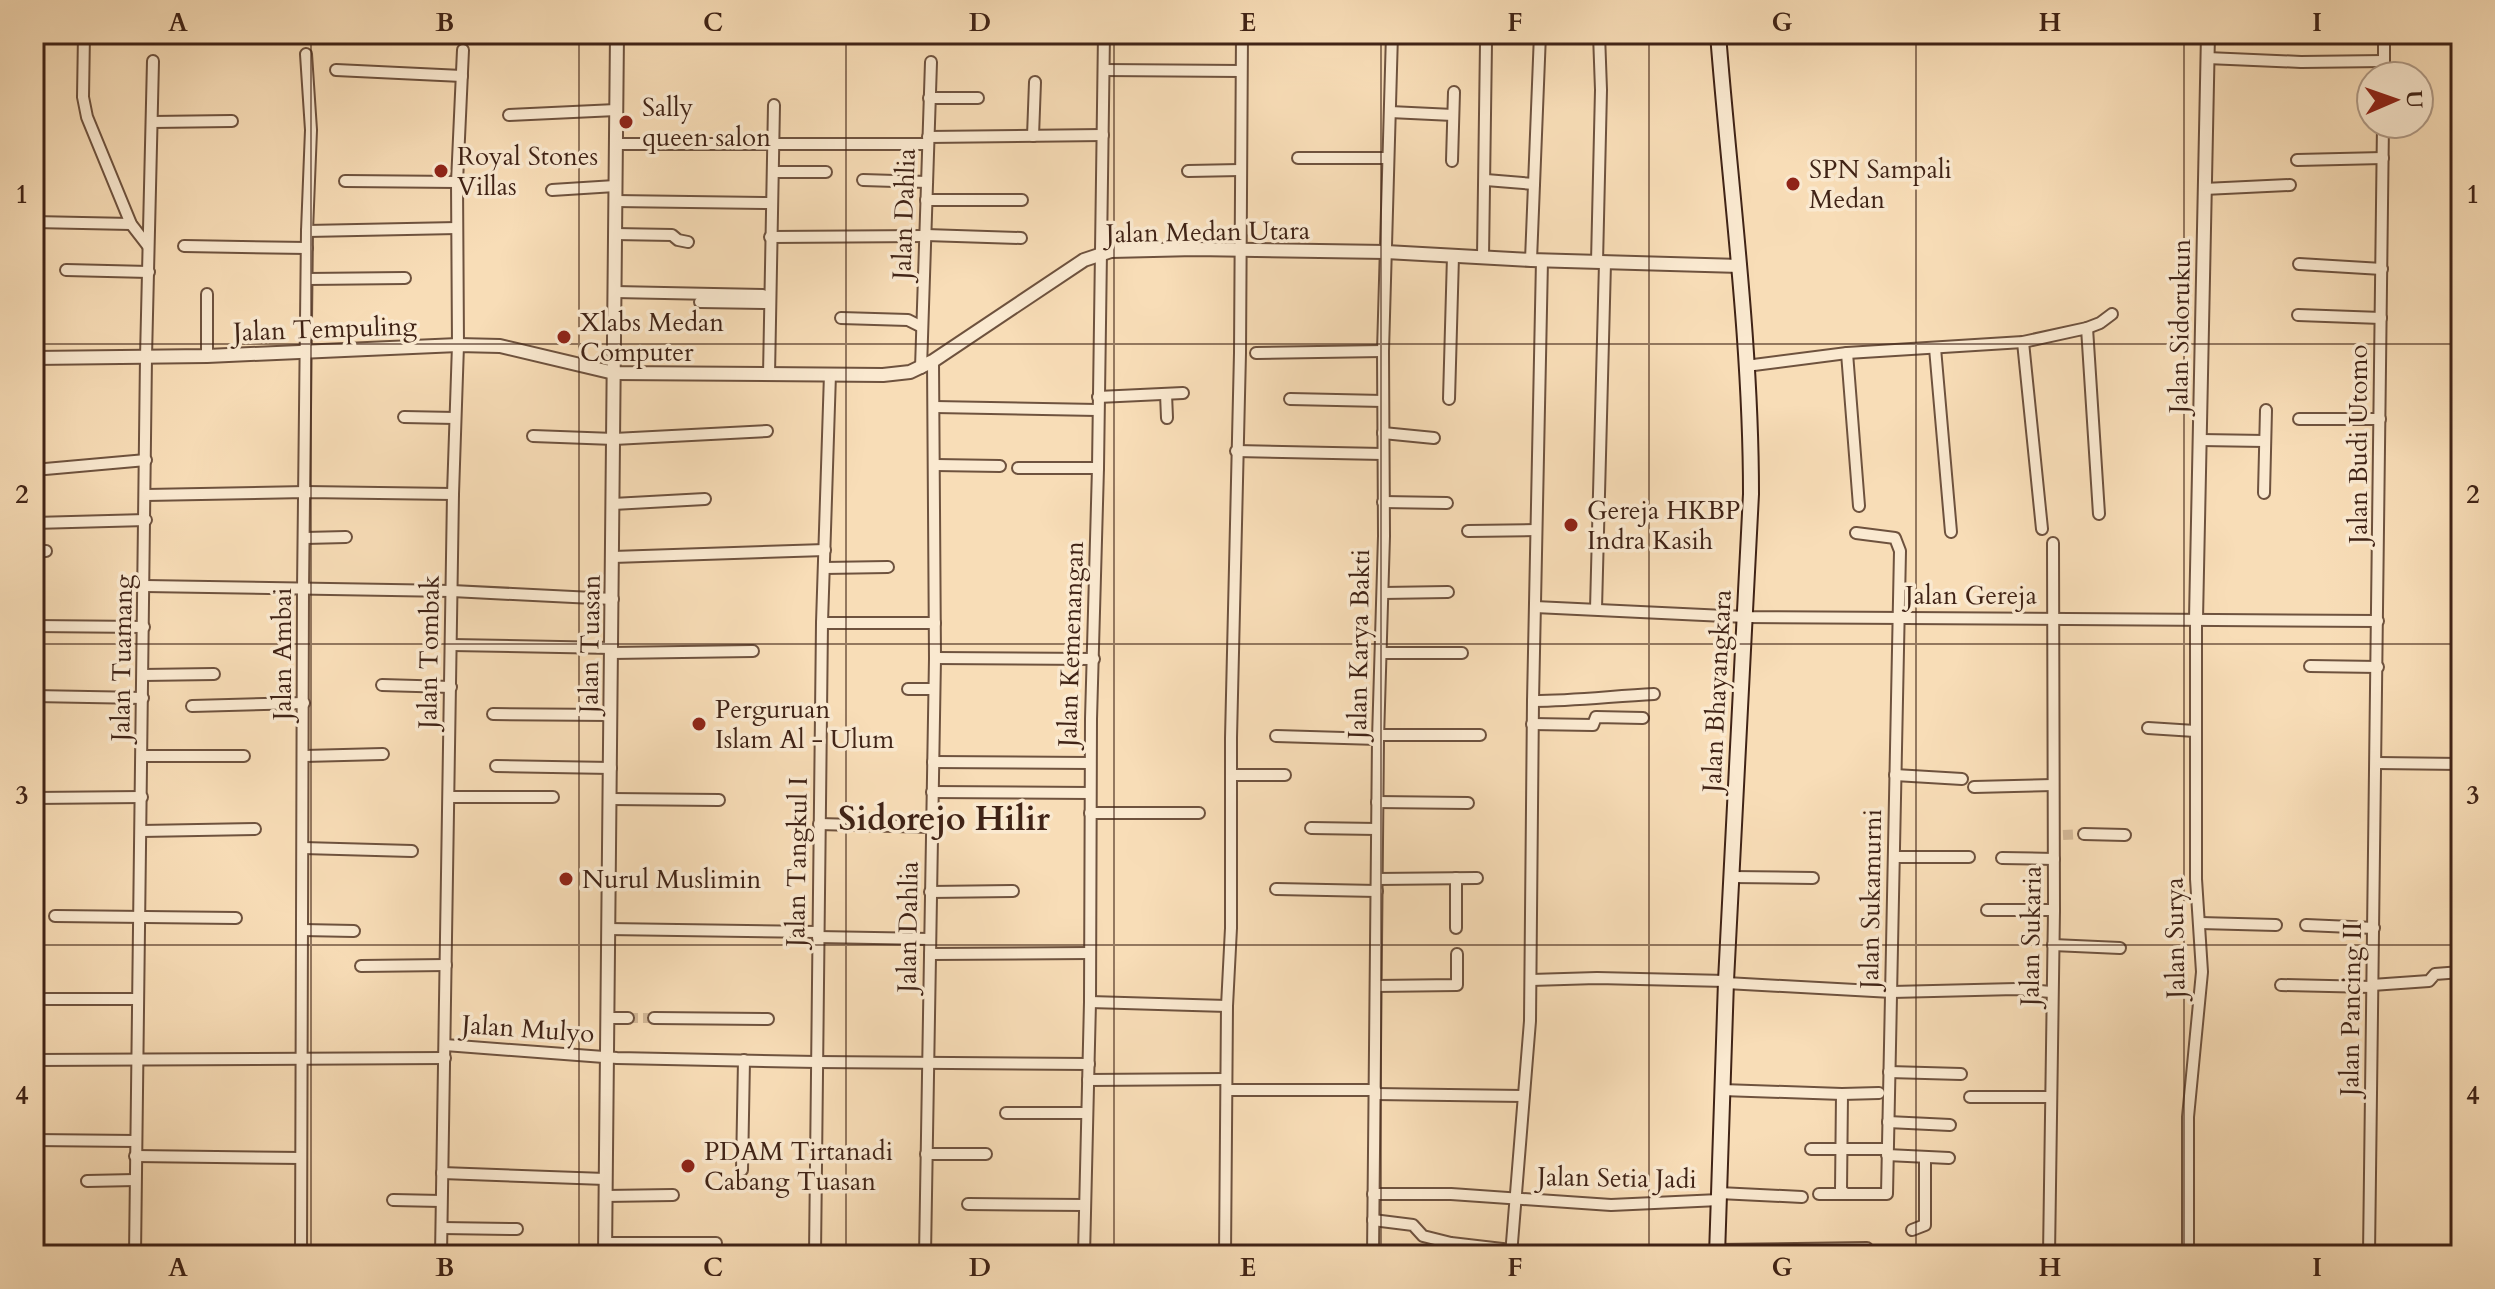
<svg xmlns="http://www.w3.org/2000/svg" width="2495" height="1289" font-family="Cardo,serif">
<style>
.lines{fill:none;stroke-linecap:round;stroke-linejoin:round}
.minor-tunnel{stroke:#d3b897;stroke-width:10;stroke-dasharray:10 5;stroke-linecap:butt}
.minor-casing{stroke:#6e523e;stroke-width:14}
.tertiary-casing{stroke:#6e523e;stroke-width:16}
.secondary-casing{stroke:#402316;stroke-width:18}
.minor{stroke:#fae9d0;stroke-width:10}
.tertiary{stroke:#fae9d0;stroke-width:12}
.secondary{stroke:#fae9d0;stroke-width:14}
.grid{fill:none;stroke:#402316;stroke-width:2;stroke-opacity:0.55}
.poi-dot{fill:#8f2418;stroke:#fae9d0;stroke-width:3}
.labels{text-anchor:middle;dominant-baseline:central;stroke-width:7;stroke-linejoin:round;paint-order:stroke}
.poi-label{font-size:26px;fill:#402316;stroke:#fae9d0;text-anchor:start}
.street-label{font-size:26px;fill:#402316;stroke:#fae9d0}
.district-label{font-size:34px;font-weight:bold;fill:#402316;stroke:#fae9d0}
.neatline{fill:none;stroke:#402316;stroke-width:3}
.grid-label{font-size:26px;text-anchor:middle;font-weight:bold;fill:#402316}
</style>
<rect width="100%" height="100%" fill="#f8ddb7"/>
<filter id="stains"><feTurbulence type="fractalNoise" baseFrequency=".0025" numOctaves="4"/><feColorMatrix values="0 0 0 0 .2 0 0 0 0 .09 0 0 0 0 .02 0 0 0 .5 -.17"/></filter>
<radialGradient id="worn" r=".72"><stop offset=".6" stop-color="#630" stop-opacity="0"/><stop offset="1" stop-color="#630" stop-opacity=".3"/></radialGradient>
<g class="lines">
<g class="minor-tunnel">
<polyline points="2063,835 2084,834"/>
<polyline points="628,1018 654,1018"/>
</g>
<g class="minor-casing">
<g id="minor">
<polyline points="84,34 83,97 87,117 131,224 148,246"/>
<polyline points="2207,58 2301,62 2384,61"/>
<polyline points="336,70 462,76"/>
<polyline points="1104,70 1241,71"/>
<polyline points="2384,76 2384,34"/>
<polyline points="929,98 978,98"/>
<polyline points="1390,112 1453,115"/>
<polyline points="509,115 616,110"/>
<polyline points="152,122 232,121"/>
<polyline points="1033,136 1035,82"/>
<polyline points="928,137 1103,135"/>
<polyline points="615,144 928,144"/>
<polyline points="1298,158 1388,158"/>
<polyline points="2297,160 2383,158"/>
<polyline points="1452,161 1454,92"/>
<polyline points="1188,171 1240,170"/>
<polyline points="773,172 826,172"/>
<polyline points="863,180 927,182"/>
<polyline points="1486,180 1534,184"/>
<polyline points="345,181 457,182"/>
<polyline points="2204,189 2290,185"/>
<polyline points="552,190 615,186"/>
<polyline points="926,200 1022,200"/>
<polyline points="615,201 771,203"/>
<polyline points="34,222 131,224"/>
<polyline points="307,231 457,228"/>
<polyline points="615,234 672,235 678,240 688,242"/>
<polyline points="926,235 1021,238"/>
<polyline points="770,237 926,236"/>
<polyline points="184,246 307,248"/>
<polyline points="1483,257 1486,43"/>
<polyline points="1531,260 1540,34"/>
<polyline points="1597,262 1601,90 1599,34"/>
<polyline points="2299,264 2382,269"/>
<polyline points="66,270 149,272"/>
<polyline points="307,279 405,278"/>
<polyline points="615,292 763,295"/>
<polyline points="700,302 770,303"/>
<polyline points="2298,315 2381,318"/>
<polyline points="841,318 908,320 922,327"/>
<polyline points="2087,328 2100,323 2112,314"/>
<polyline points="2023,342 2042,529"/>
<polyline points="1935,348 1951,532"/>
<polyline points="1256,353 1383,351"/>
<polyline points="1847,353 1859,506"/>
<polyline points="207,356 207,294"/>
<polyline points="1746,366 1847,353 2023,342 2087,328 2099,514"/>
<polyline points="921,368 931,62"/>
<polyline points="769,375 774,105"/>
<polyline points="1166,394 1167,418"/>
<polyline points="1098,397 1183,393"/>
<polyline points="1290,399 1383,401"/>
<polyline points="1449,399 1453,256"/>
<polyline points="935,407 1097,410"/>
<polyline points="404,417 455,418"/>
<polyline points="2299,419 2380,419"/>
<polyline points="1383,433 1434,438"/>
<polyline points="533,436 614,439 767,431"/>
<polyline points="2201,440 2265,441"/>
<polyline points="1236,451 1383,454"/>
<polyline points="936,465 1000,466"/>
<polyline points="1018,468 1098,468"/>
<polyline points="34,470 146,460"/>
<polyline points="2264,493 2266,410"/>
<polyline points="146,495 306,492 453,494"/>
<polyline points="1383,502 1447,503"/>
<polyline points="613,504 705,499"/>
<polyline points="34,523 146,520"/>
<polyline points="1468,531 1536,530"/>
<polyline points="305,538 346,537"/>
<polyline points="34,551 46,551"/>
<polyline points="613,557 825,550"/>
<polyline points="824,568 888,567"/>
<polyline points="145,586 452,591 613,599"/>
<polyline points="1383,593 1448,592"/>
<polyline points="1535,607 1746,617 2378,621"/>
<polyline points="1596,609 1605,263"/>
<polyline points="822,623 935,623"/>
<polyline points="34,626 144,627"/>
<polyline points="452,645 612,648"/>
<polyline points="612,653 753,651"/>
<polyline points="1382,653 1462,653"/>
<polyline points="935,658 1094,659"/>
<polyline points="2310,666 2378,667"/>
<polyline points="143,675 214,674"/>
<polyline points="382,685 451,687"/>
<polyline points="908,689 934,689"/>
<polyline points="34,696 143,698"/>
<path d="M 1533,701 C 1574,701 1613,696 1654,694"/>
<polyline points="192,706 304,703"/>
<polyline points="493,714 611,715"/>
<polyline points="1532,724 1593,725 1596,717 1643,718"/>
<polyline points="2148,728 2195,731"/>
<polyline points="1378,735 1480,735"/>
<polyline points="1276,736 1378,739"/>
<polyline points="142,756 244,756"/>
<polyline points="304,756 383,754"/>
<polyline points="933,762 1090,763"/>
<polyline points="2377,763 2461,764"/>
<polyline points="496,766 611,768"/>
<polyline points="1231,775 1285,775"/>
<polyline points="1895,775 1962,779"/>
<polyline points="1974,787 2053,785"/>
<polyline points="932,792 1090,793"/>
<polyline points="450,797 553,797"/>
<polyline points="34,798 142,797"/>
<polyline points="611,799 719,800"/>
<polyline points="1377,802 1468,803"/>
<polyline points="1090,813 1199,813"/>
<polyline points="819,824 932,827"/>
<polyline points="1311,828 1377,829"/>
<polyline points="141,831 255,829"/>
<polyline points="2084,834 2125,835"/>
<polyline points="303,848 412,851"/>
<polyline points="1894,857 1969,857"/>
<polyline points="2002,858 2054,859"/>
<polyline points="1732,877 1813,878"/>
<polyline points="1377,879 1477,878"/>
<polyline points="1276,889 1377,891"/>
<polyline points="930,892 1013,891"/>
<polyline points="1987,910 2054,910"/>
<polyline points="55,916 236,918"/>
<polyline points="2200,923 2276,925"/>
<polyline points="2306,925 2374,928"/>
<polyline points="1456,928 1456,878"/>
<polyline points="608,929 818,932"/>
<polyline points="303,930 354,931"/>
<polyline points="818,937 930,939"/>
<polyline points="2053,945 2120,948"/>
<polyline points="930,954 1089,953"/>
<polyline points="361,966 446,965"/>
<polyline points="1531,980 1597,978 1726,981"/>
<polyline points="1726,983 1892,992 2016,989 2051,992"/>
<polyline points="2281,985 2372,987"/>
<polyline points="2372,985 2429,981 2435,974 2461,972"/>
<polyline points="1376,986 1457,985 1457,954"/>
<polyline points="46,999 138,999"/>
<polyline points="1090,1002 1227,1006"/>
<polyline points="607,1018 628,1018"/>
<polyline points="654,1018 768,1019"/>
<polyline points="445,1045 617,1058 816,1062 1089,1064"/>
<polyline points="34,1060 445,1058"/>
<polyline points="1889,1072 1961,1074"/>
<polyline points="1088,1080 1226,1079"/>
<polyline points="1227,1090 1375,1090"/>
<polyline points="1722,1090 1842,1094 1879,1093"/>
<polyline points="1375,1094 1523,1096"/>
<polyline points="1842,1094 1841,1190 1846,1194 1887,1194 1900,551 1895,538 1856,533"/>
<polyline points="1970,1097 2051,1097"/>
<polyline points="1006,1113 1086,1113"/>
<polyline points="1888,1122 1950,1125"/>
<polyline points="34,1140 136,1141"/>
<polyline points="1811,1149 1887,1149"/>
<polyline points="926,1154 986,1154"/>
<polyline points="1887,1155 1949,1158"/>
<polyline points="135,1156 301,1158"/>
<polyline points="742,1170 744,1060"/>
<polyline points="442,1173 605,1179"/>
<polyline points="87,1181 135,1180"/>
<polyline points="1719,1193 1802,1197"/>
<polyline points="1373,1194 1451,1194 1611,1205 1719,1200"/>
<polyline points="1819,1194 1846,1194"/>
<polyline points="605,1196 673,1195"/>
<polyline points="393,1200 441,1201"/>
<polyline points="968,1204 1085,1205"/>
<polyline points="1373,1220 1413,1225 1423,1236 1451,1243 1511,1250"/>
<polyline points="442,1228 517,1229"/>
<polyline points="1912,1230 1925,1225 1925,1157"/>
<polyline points="605,1243 716,1243"/>
<polyline points="1717,1250 1867,1248"/>
<polyline points="135,1255 146,357 153,61"/>
<polyline points="301,1255 303,589 307,231 311,130 306,54"/>
<polyline points="441,1255 453,494 458,345 457,182 463,50"/>
<polyline points="815,1255 822,623 830,374"/>
<polyline points="925,1255 935,658 933,361"/>
<polyline points="1084,1255 1090,1002 1091,719 1098,468 1104,34"/>
<polyline points="1225,1255 1227,1006 1231,928 1231,738 1240,353 1242,34"/>
<polyline points="1373,1255 1378,739 1384,536 1383,351 1392,34"/>
<polyline points="1511,1255 1530,1021 1533,701 1542,260"/>
<polyline points="2049,1255 2054,910 2053,543"/>
<polyline points="2188,1255 2188,1117 2202,972 2196,879 2196,619"/>
<polyline points="2369,1255 2383,124"/>
</g>
</g>
<g class="tertiary-casing">
<g id="tertiary">
<polyline points="34,358 207,356 458,345 500,346 614,373 883,375 910,372 933,361 1084,260 1111,251 1195,249 1386,252 1531,260 1740,266"/>
<polyline points="2196,619 2208,34"/>
<polyline points="605,1255 617,34"/>
</g>
</g>
<g class="secondary-casing">
<path id="secondary" d="M 1717,1255 L 1726,981 L 1751,494 C 1751,340 1730,187 1718,34"/>
</g>
<use href="#minor" class="minor"/>
<use href="#tertiary" class="tertiary"/>
<use href="#secondary" class="secondary"/>
</g>
<path class="grid" d="M 311,34 L 311,1255M 579,34 L 579,1255M 846,34 L 846,1255M 1114,34 L 1114,1255M 1381,34 L 1381,1255M 1649,34 L 1649,1255M 1916,34 L 1916,1255M 2184,34 L 2184,1255M 34,344 L 2461,344M 34,644 L 2461,644M 34,945 L 2461,945"/>
<g class="poi-dot">
<circle cx="626" cy="122" r="8"/>
<circle cx="441" cy="171" r="8"/>
<circle cx="1793" cy="184" r="8"/>
<circle cx="564" cy="337" r="8"/>
<circle cx="1571" cy="525" r="8"/>
<circle cx="699" cy="724" r="8"/>
<circle cx="566" cy="879" r="8"/>
<circle cx="688" cy="1166" r="8"/>
</g>
<g class="labels">
<g class="poi-label">
<text x="642" y="107">Sally<tspan x="642" dy="30">queen salon</tspan></text>
<text x="457" y="156">Royal Stones<tspan x="457" dy="30">Villas</tspan></text>
<text x="1809" y="169">SPN Sampali<tspan x="1809" dy="30">Medan</tspan></text>
<text x="580" y="322">Xlabs Medan<tspan x="580" dy="30">Computer</tspan></text>
<text x="1587" y="510">Gereja HKBP<tspan x="1587" dy="30">Indra Kasih</tspan></text>
<text x="715" y="709">Perguruan<tspan x="715" dy="30">Islam Al - Ulum</tspan></text>
<text x="582" y="879">Nurul Muslimin</text>
<text x="704" y="1151">PDAM Tirtanadi<tspan x="704" dy="30">Cabang Tuasan</tspan></text>
</g>
<g class="street-label">
<text transform="translate(904 214) rotate(-88)">Jalan Dahlia</text>
<text transform="translate(1208 232) rotate(-1)">Jalan Medan Utara</text>
<text transform="translate(2180 326) rotate(-89)">Jalan Sidorukun</text>
<text transform="translate(325 329) rotate(-2)">Jalan Tempuling</text>
<text transform="translate(2358 444) rotate(-90)">Jalan Budi Utomo</text>
<text x="1971" y="595">Jalan Gereja</text>
<text transform="translate(590 644) rotate(-89)">Jalan Tuasan</text>
<text transform="translate(1071 644) rotate(-88)">Jalan Kemenangan</text>
<text transform="translate(1359 644) rotate(-89)">Jalan Karya Bakti</text>
<text transform="translate(429 652) rotate(-89)">Jalan Tombak</text>
<text transform="translate(282 654) rotate(-90)">Jalan Ambai</text>
<text transform="translate(122 658) rotate(-89)">Jalan Tuamang</text>
<text transform="translate(1717 691) rotate(-87)">Jalan Bhayangkara</text>
<text transform="translate(797 862) rotate(-89)">Jalan Tangkul I</text>
<text transform="translate(1871 899) rotate(-89)">Jalan Sukamurni</text>
<text transform="translate(908 927) rotate(-89)">Jalan Dahlia</text>
<text transform="translate(2031 936) rotate(-89)">Jalan Sukaria</text>
<text transform="translate(2175 938) rotate(-91)">Jalan Surya</text>
<text transform="translate(2351 1009) rotate(-89)">Jalan Pancing II</text>
<text transform="translate(528 1029) rotate(4)">Jalan Mulyo</text>
<text transform="translate(1617 1178) rotate(1)">Jalan Setia Jadi</text>
</g>
<g class="district-label">
<text x="944" y="819">Sidorejo Hilir</text>
</g>
</g>
<rect width="2495" height="1289" fill="none" stroke="#f8ddb7" stroke-width="88"/>
<g transform="translate(2395 100) rotate(88)"><circle r="38" fill="#fae9d0" stroke="#b09a86" stroke-width="2"/>
<path d="M0-6L14 30L0 20L-14 30Z" fill="#8f2418"/>
<text y="-12" font-size="22" font-weight="bold" text-anchor="middle" fill="#402316">U</text>
</g>
<rect x="44" y="44" width="2407" height="1201" class="neatline"/>
<g class="grid-label">
<text x="178" y="31">A</text>
<text x="445" y="31">B</text>
<text x="713" y="31">C</text>
<text x="980" y="31">D</text>
<text x="1248" y="31">E</text>
<text x="1515" y="31">F</text>
<text x="1782" y="31">G</text>
<text x="2050" y="31">H</text>
<text x="2317" y="31">I</text>
<text x="22" y="203">1</text>
<text x="2473" y="203">1</text>
<text x="22" y="503">2</text>
<text x="2473" y="503">2</text>
<text x="22" y="804">3</text>
<text x="2473" y="804">3</text>
<text x="22" y="1104">4</text>
<text x="2473" y="1104">4</text>
<text x="178" y="1276">A</text>
<text x="445" y="1276">B</text>
<text x="713" y="1276">C</text>
<text x="980" y="1276">D</text>
<text x="1248" y="1276">E</text>
<text x="1515" y="1276">F</text>
<text x="1782" y="1276">G</text>
<text x="2050" y="1276">H</text>
<text x="2317" y="1276">I</text>
</g>
<rect width="100%" height="100%" filter="url(#stains)"/>
<rect width="100%" height="100%" fill="url(#worn)"/>
</svg>
